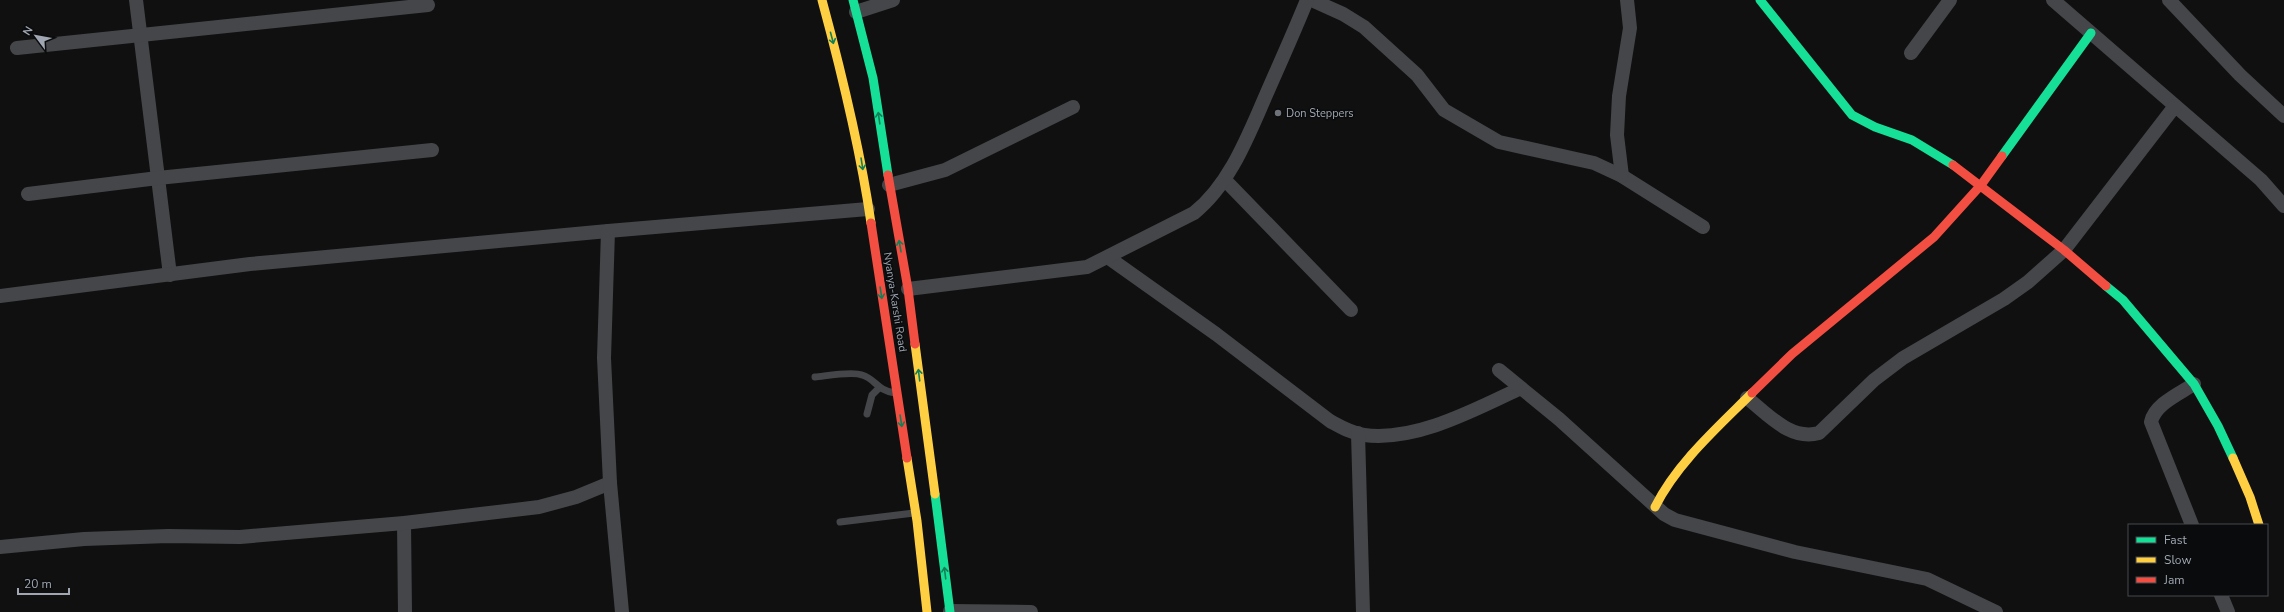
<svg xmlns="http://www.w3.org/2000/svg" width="2284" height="612" font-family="'Nunito Sans',sans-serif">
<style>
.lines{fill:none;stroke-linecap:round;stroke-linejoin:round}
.lane{stroke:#444649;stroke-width:7}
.street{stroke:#444649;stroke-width:14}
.fast{stroke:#16e098;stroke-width:9}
.slow{stroke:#ffcf43;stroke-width:9}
.jam{stroke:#f24e42;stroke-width:9}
.oneway{stroke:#118059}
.poi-dot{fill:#6e7279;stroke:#0a0b0c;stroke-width:1.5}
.labels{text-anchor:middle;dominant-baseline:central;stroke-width:3;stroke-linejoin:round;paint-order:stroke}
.poi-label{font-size:11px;fill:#a0a7b2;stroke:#0a0b0c;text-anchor:start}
.street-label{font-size:11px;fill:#a0a7b2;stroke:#0a0b0c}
</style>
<rect width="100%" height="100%" fill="#101010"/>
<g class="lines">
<g class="lane">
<path d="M 815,377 C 826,376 852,371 862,375 C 876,379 876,390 895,393"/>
<polyline points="867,414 872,395 879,388"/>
<polyline points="840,522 914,513"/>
</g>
<g class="street">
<polyline points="136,0 170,275"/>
<polyline points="1312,0 1343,14 1364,27 1417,75 1444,110 1499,142 1594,163 1622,176 1703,227"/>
<polyline points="2053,0 2261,180 2284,206"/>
<polyline points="2169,0 2240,75 2284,116"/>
<polyline points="856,12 893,0"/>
<polyline points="17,48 428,5"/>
<polyline points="1911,53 1950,0"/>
<polyline points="1622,176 1617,135 1619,96 1630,28 1627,0"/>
<polyline points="1225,180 1351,310"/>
<polyline points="889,185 945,170 1073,107"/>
<polyline points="28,194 158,178 432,150"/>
<path d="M 1109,258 L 1216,334 L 1330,421 C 1341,427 1351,433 1364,435 C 1416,442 1476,409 1521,388"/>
<path d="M 908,289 L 1087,267 L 1194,213 C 1230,184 1248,136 1266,95 C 1280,63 1294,32 1307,0"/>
<polyline points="0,296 250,264 608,231"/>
<polyline points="1499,370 1559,419 1664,514 1675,520 1795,552 1927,579 1996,612"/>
<path d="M 1747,398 C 1768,414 1790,441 1819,433 L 1874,380 L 1903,358 L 2004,299 L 2028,282 L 2064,250 L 2175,106"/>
<polyline points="1358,433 1363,612"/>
<polyline points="404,523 405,612"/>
<path d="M 2192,525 L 2151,422 C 2155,404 2179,394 2194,384"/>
<polyline points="0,547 84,539 168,536 240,537 404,523 539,507 576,497 610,483"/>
<polyline points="2221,595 2228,612"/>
<polyline points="950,611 1031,612"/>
<polyline points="622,612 610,483 604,358 608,231 868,209"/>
</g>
<g class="fast">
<polyline points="853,0 873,78 888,175"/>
<polyline points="1760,0 1852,115 1875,127 1912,140 1953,165"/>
<polyline points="2002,156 2091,33"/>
<polyline points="2106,286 2123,300 2194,384 2218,426 2233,458"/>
<polyline points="935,494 950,612"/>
</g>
<g class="slow">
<path d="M 822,0 C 842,74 860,147 871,223"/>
<polyline points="915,344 935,494"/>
<polyline points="907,458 917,521 927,612"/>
<polyline points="2233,458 2250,497 2259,525"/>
<path d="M 1655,507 C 1677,463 1718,427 1752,393"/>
</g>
<g class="jam">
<polyline points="1953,165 2064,250 2106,286"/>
<polyline points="888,175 908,289 915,344"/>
<polyline points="871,223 907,458"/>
<polyline points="1752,393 1792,354 1934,237 1981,185 2002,156"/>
</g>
</g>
<defs><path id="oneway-shaft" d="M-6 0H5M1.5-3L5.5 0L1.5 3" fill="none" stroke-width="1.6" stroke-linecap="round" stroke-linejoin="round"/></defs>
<g class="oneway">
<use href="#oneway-shaft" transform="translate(832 38) rotate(75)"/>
<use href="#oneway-shaft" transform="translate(879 118) rotate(-98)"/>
<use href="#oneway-shaft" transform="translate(862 164) rotate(81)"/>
<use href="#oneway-shaft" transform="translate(900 246) rotate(-100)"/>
<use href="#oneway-shaft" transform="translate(881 293) rotate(81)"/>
<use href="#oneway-shaft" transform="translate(919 375) rotate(-97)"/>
<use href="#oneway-shaft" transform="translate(901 421) rotate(81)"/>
<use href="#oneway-shaft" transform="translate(945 573) rotate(-97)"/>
</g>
<circle class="poi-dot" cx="1278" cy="113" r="4"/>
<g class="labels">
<g class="poi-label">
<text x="1286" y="113">Don Steppers</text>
</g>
<g class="street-label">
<text transform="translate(895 302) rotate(81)">Nyanya-Karshi Road</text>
</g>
</g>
<rect x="2128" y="524" width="140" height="72" fill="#0a0b0c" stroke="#46494e"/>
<rect x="2136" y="537" width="20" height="6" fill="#16e098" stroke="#46494e"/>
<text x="2164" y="544" font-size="12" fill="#a0a7b2">Fast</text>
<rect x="2136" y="557" width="20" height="6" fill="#ffcf43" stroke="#46494e"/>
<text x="2164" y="564" font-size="12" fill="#a0a7b2">Slow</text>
<rect x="2136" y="577" width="20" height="6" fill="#f24e42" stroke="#46494e"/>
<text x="2164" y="584" font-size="12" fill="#a0a7b2">Jam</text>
<g transform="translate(36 36) rotate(302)" stroke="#0a0b0c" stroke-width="3" paint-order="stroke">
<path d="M0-3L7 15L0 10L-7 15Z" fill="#a0a7b2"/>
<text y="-6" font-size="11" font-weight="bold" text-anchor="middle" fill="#a0a7b2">N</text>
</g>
<path d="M18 588v6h51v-6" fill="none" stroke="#a0a7b2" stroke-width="2"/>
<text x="24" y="588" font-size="12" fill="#a0a7b2" stroke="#0a0b0c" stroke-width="3" paint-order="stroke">20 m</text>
</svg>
